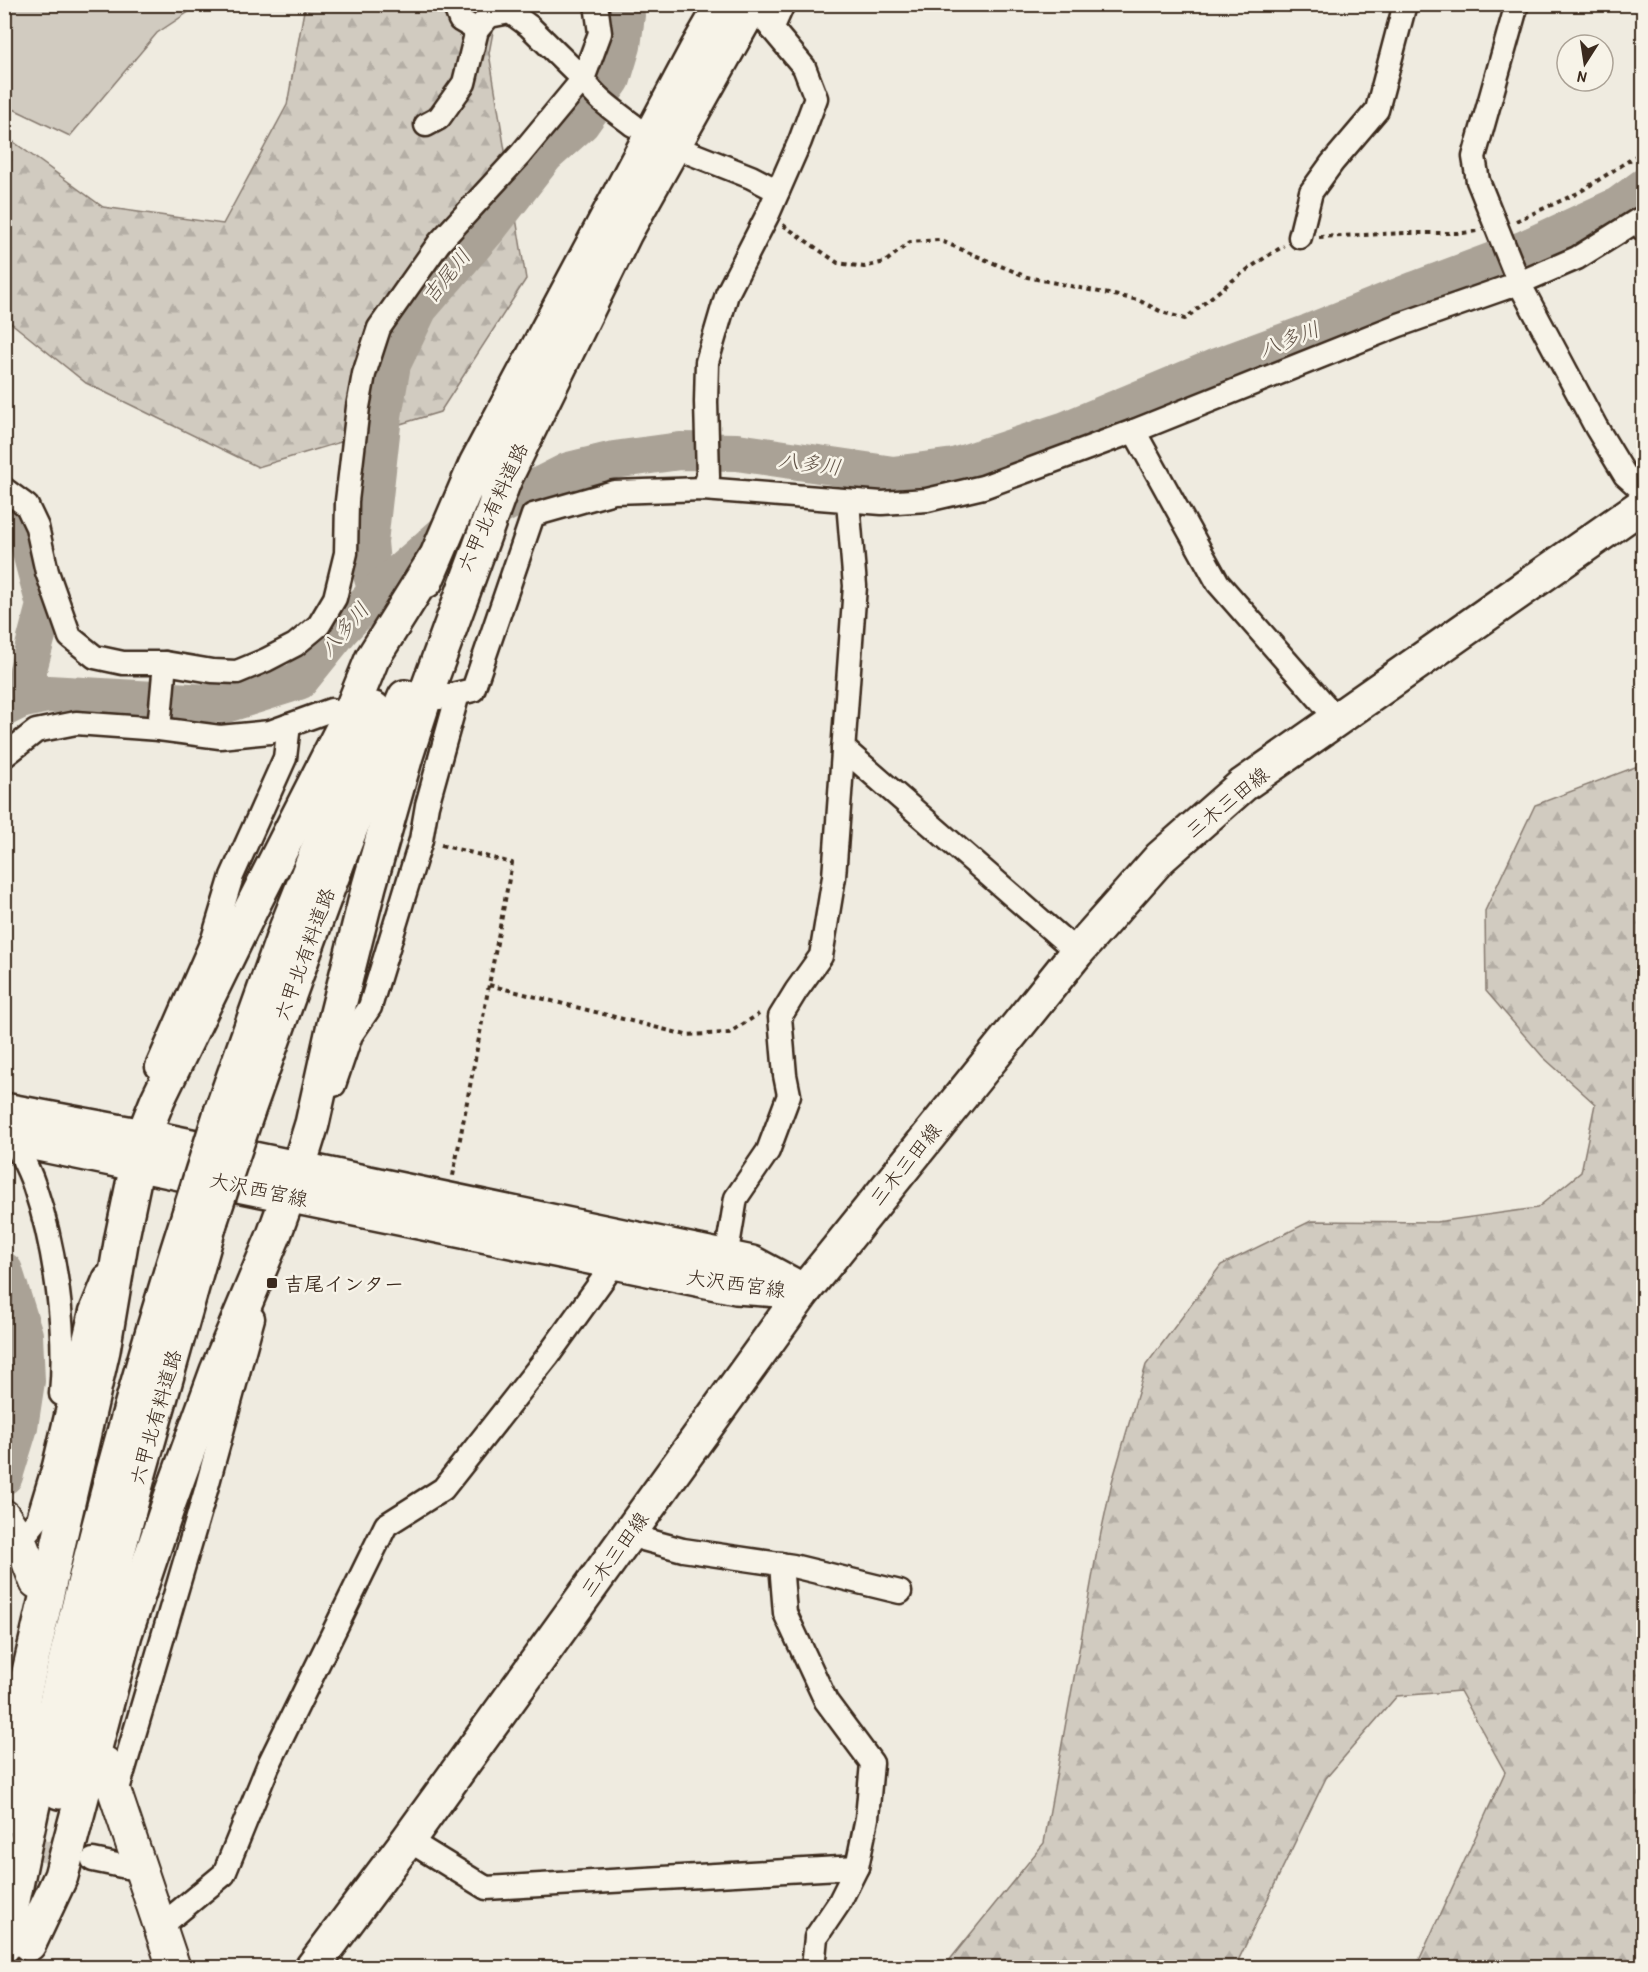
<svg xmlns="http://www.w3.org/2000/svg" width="1648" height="1972" font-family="'Patrick Hand','Klee One',sans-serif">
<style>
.grass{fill:#d1cbc0;stroke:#867a6f;stroke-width:1.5}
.forest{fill:url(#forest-firs);stroke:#867a6f;stroke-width:1.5}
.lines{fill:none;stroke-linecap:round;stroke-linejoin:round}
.river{stroke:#aaa296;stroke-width:38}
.street-tunnel{stroke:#cbc4b9;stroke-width:22;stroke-dasharray:22 11;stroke-linecap:butt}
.street-casing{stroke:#3b2a1e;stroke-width:27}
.secondary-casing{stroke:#3b2a1e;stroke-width:36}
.primary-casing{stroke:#3b2a1e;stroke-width:38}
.path{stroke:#3b2a1e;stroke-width:4;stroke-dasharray:4.5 4.5;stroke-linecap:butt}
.street{stroke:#f7f3e8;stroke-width:22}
.secondary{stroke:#f7f3e8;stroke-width:32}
.primary{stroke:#f7f3e8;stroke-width:33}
.primary-bridge-casing{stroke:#3b2a1e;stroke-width:38;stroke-linecap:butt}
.primary-bridge{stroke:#f7f3e8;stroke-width:33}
.poi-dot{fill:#3b2a1e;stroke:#f7f3e8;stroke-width:2}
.labels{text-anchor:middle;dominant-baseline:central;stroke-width:5;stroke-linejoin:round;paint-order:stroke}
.street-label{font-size:20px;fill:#3b2a1e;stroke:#f7f3e8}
.poi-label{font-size:20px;font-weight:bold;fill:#3b2a1e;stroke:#f7f3e8;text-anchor:start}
.water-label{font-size:21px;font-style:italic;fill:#625448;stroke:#f7f3e8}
</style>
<defs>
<pattern id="forest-firs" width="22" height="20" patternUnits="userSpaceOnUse" patternTransform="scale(1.5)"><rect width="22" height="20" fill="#d1cbc0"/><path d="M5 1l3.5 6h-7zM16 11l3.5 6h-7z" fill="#b4aea5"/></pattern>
</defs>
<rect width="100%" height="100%" fill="#efebe0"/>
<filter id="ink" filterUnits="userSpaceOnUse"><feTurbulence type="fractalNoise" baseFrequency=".0167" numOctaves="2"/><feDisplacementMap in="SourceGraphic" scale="12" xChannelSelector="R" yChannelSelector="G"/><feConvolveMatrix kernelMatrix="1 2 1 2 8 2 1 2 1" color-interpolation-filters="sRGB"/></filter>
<g filter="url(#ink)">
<polygon class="grass" points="5,4 199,4 199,5 157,33 70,136 5,105"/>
<g class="forest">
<polygon points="305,5 498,5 489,53 526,279 440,412 258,467 86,383 5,318 4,135 103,207 223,224 287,105"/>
<polygon points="1643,764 1643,1967 1416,1967 1505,1772 1460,1691 1397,1696 1326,1778 1235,1967 944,1967 1044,1843 1097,1551 1112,1482 1146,1365 1221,1265 1311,1221 1436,1222 1537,1208 1581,1172 1595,1104 1543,1057 1486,991 1485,911 1535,805"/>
</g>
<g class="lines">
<g class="river">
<polyline points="4,506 11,509 24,526 45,605 20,700"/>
<polyline points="377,592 372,575 369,542 383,416 392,364 419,308 489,227 545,155 581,123 612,79 622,46 626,15 623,4"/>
<polyline points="4,708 20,700 48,694 226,704 299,681 341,629 371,598 443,535 569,471 614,460 680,451 737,452 893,475 954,467 1066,430 1219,366 1309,333 1416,290 1525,249 1618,206 1644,187"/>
<polyline points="4,1271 24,1335 26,1381 19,1427 4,1476"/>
</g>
<polyline class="street-tunnel" points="4,1844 80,1858"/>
<g class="street-casing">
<g id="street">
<polyline points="454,4 460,20 477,30"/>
<polyline points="1517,4 1474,157 1478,181 1519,283 1596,427 1625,475 1644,492"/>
<polyline points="772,29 783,4"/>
<path d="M 426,125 L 439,118 L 464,83 L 477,30 L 489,16 L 510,12 L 529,26 L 583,79 C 595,98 616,112 633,125"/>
<polyline points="690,153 751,177 778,191"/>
<polyline points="1300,237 1311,192 1332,163 1377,110 1405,4"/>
<polyline points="1134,431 1218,583 1337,719"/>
<polyline points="4,489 27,506 37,527 47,572 70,637 95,657 123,663 165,663 212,671 237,672 266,660 295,645 319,625 335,598 346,553 347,501 358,407 364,374 379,328 439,243 520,155 583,79 600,33 596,4"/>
<polyline points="703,489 708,477 706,402 707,362 727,294 768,214 800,141 816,98 804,67 763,18"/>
<polyline points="439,698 473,690 533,515 614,492 703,489 882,503 927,500 983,487 1134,431 1399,325 1519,283 1577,258 1638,220 1644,230"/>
<polyline points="159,729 165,663"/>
<polyline points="843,748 1077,952"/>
<polyline points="4,756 36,731 76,723 159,729 220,737 270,732 331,710"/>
<polyline points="157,1067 213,939 232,876 285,758 289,725"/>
<polyline points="334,1085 351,1035 370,1007 421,840 427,805 458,694"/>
<path d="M 13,1139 C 20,1154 29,1169 34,1185 C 55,1246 67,1330 61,1394"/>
<polyline points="726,1258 736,1198 768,1151 789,1095 785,1075 780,1017 796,991 821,956 834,877 855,586 848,502"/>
<polyline points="628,1535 683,1550 793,1566 900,1592"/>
<polyline points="4,1553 20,1541 38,1519 54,1466 91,1311 105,1277"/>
<polyline points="781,1564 785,1613 826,1701 872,1763 867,1818 857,1867 839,1903 816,1937 813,1968"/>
<polyline points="116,1796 206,1490 253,1318"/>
<polyline points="408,1840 486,1888 857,1867"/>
<polyline points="93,1860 141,1870"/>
<polyline points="160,1927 224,1874 268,1766 386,1525 443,1489 547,1357 616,1261"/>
</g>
</g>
<g class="secondary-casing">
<g id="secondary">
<polyline points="4,1516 20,1541 36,1582"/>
<polyline points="105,1763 174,1968"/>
</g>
</g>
<g class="primary-casing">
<g id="primary">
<polyline points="496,497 625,233 753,4"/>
<polyline points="426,581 476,464 698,47 723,4"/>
<polyline points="222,1109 286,929 374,709"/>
<polyline points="4,1110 143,1136 752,1263 804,1291"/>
<path d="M 247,1113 C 297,973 345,833 405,697"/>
<polyline points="4,1137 736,1287 793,1291"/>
<polyline points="59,1792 94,1642 140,1470 211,1220"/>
<polyline points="4,1817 24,1694 103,1350 122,1237 143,1136 158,1099 252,907 349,716 372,659 434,560"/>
<polyline points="29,1944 61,1876 125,1634 170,1500 217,1371 274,1235 298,1169 312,1124 333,1029 369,886 406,756 428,688 505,478"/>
<path d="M 4,1946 C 52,1699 112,1454 189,1214"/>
<polyline points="312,1968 408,1840 804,1291 1077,952 1160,858 1243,785 1644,504"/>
</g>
</g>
<g class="path">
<polyline points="1516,221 1578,193 1644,151"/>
<path d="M 783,225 L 838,263 L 864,267 L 885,262 L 910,242 L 939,240 L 1027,277 L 1138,300 L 1162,312 L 1185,319 C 1216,293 1249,266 1284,246"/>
<polyline points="1319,237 1405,233 1463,233 1477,231"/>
<polyline points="441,845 512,863 453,1176"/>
<polyline points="489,985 686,1035 729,1033 759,1014"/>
</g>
<use href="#street" class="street"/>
<use href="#secondary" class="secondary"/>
<use href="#primary" class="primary"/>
<g class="primary-bridge-casing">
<g id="primary-bridge">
<polyline points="189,1214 222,1109"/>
<polyline points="211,1220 247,1113"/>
</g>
</g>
<use href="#primary-bridge" class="primary-bridge"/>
</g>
</g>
<rect class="poi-dot" x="266" y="1277" width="12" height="12" rx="3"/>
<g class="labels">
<g class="street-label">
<text transform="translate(492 507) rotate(-65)">六甲北有料道路</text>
<text transform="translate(1227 802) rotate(-39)">三木三田線</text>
<text transform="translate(304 954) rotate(-70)">六甲北有料道路</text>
<text transform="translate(905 1164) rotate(-51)">三木三田線</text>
<text transform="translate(259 1189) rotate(12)">大沢西宮線</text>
<text transform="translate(736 1283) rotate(8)">大沢西宮線</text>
<text transform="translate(155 1417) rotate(-74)">六甲北有料道路</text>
<text transform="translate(614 1554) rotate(-54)">三木三田線</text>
</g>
<g class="poi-label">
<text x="284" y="1283">吉尾インター</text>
</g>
<g class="water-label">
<text transform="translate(446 276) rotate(-51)">吉尾川</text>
<text transform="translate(1289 339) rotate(-21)">八多川</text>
<text transform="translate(810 463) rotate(8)">八多川</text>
<text transform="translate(344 629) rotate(-49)">八多川</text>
</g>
</g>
<rect width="1648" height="1972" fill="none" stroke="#f7f3e8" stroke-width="24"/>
<rect x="12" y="12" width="1624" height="1948" fill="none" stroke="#3b2a1e" stroke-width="2" filter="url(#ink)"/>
<g transform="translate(1585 63) rotate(192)"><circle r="28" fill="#f7f3e8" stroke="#aca397" stroke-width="1.5"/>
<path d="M0-4.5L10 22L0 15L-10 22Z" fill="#3b2a1e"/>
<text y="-9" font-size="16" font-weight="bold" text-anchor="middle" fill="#3b2a1e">N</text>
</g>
</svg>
